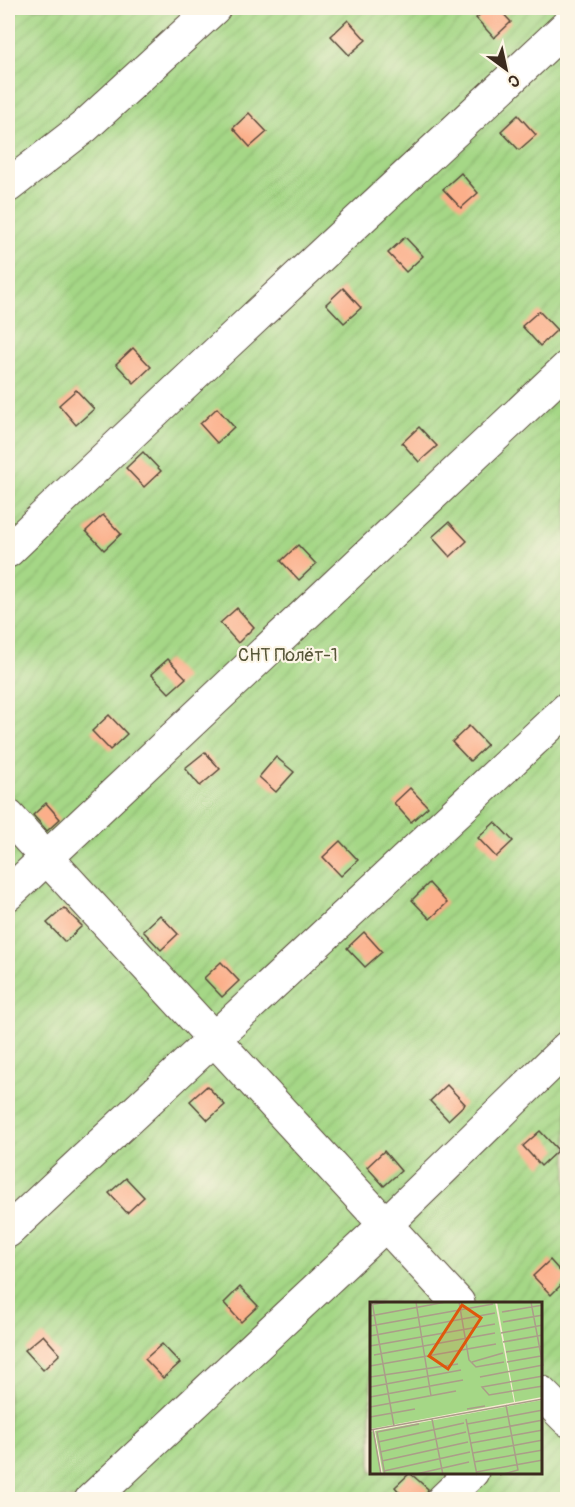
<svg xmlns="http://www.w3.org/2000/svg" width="575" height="1507" font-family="Pangolin,sans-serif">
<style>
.garden{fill:url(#garden-furrows);stroke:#708052;stroke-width:1.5;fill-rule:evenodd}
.building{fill:#fbaf8a}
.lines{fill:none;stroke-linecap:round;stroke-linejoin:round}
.minor-casing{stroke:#574739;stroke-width:35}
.minor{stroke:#fff;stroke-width:33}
.labels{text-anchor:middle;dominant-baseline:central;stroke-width:4.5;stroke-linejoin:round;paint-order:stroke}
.park-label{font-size:18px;fill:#565538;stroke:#fcf5e5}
.inset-road{fill:none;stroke:#ab9d89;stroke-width:1.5}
.view{fill:#df570d;fill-opacity:0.15;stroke:#df570d;stroke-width:3}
.inset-edge{fill:none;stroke:#3b2a1e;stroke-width:3}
</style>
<defs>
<pattern id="garden-furrows" width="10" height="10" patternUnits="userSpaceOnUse" patternTransform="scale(1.5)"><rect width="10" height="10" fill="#a5d786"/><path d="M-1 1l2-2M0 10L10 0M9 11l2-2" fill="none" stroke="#8fb973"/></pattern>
</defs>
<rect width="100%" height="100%" fill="#fcf5e5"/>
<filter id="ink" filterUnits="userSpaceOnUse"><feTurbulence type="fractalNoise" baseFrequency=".0167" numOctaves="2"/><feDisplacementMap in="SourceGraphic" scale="12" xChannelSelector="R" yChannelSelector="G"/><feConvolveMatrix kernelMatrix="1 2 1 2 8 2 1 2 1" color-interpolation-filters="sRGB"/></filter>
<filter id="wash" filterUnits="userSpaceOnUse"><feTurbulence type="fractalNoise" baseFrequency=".008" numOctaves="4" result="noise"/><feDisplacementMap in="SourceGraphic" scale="24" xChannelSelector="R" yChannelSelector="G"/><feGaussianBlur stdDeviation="1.35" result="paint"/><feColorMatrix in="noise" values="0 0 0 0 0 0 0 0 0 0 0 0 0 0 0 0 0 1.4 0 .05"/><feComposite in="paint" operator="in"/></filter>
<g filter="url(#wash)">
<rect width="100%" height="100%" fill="#f6e9d1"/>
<path class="garden" d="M 8,8 L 567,8 L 567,1499 L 8,1499 ZM 371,1303 L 540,1303 L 540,1472 L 371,1472 Z"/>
<g id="blocks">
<g class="building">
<polygon points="488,8 498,8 511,22 494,38 476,18"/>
<polygon points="348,20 366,40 349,55 331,36"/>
<polygon points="249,113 267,132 250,147 233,128"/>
<polygon points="518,115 536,135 519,150 501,131"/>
<polygon points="461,173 478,193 461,208 443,189"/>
<polygon points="405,237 423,256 406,272 388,253"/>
<polygon points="343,288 361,308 344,323 326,304"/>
<polygon points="539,311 557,330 540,346 522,326"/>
<polygon points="133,348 151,367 134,383 116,364"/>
<polygon points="76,390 94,409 76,425 59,405"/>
<polygon points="217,408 234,427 217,443 200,424"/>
<polygon points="419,427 437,446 419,462 402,443"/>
<polygon points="143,452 161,471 144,487 126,468"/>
<polygon points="103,515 121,534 104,550 86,531"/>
<polygon points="449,522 467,541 450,557 432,537"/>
<polygon points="298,545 316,564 299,580 281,561"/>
<polygon points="237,608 254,627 238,643 220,623"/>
<polygon points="168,659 186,678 169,693 151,674"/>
<polygon points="109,715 127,734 110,750 92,731"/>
<polygon points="469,726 487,745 470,761 452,742"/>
<polygon points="205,752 220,769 200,786 185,768"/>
<polygon points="276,757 294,772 276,792 259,777"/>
<polygon points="410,788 428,807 411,822 394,803"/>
<polygon points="46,803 60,819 47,831 33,815"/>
<polygon points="495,822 513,841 496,857 478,838"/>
<polygon points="340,841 358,860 341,876 323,857"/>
<polygon points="429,883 447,903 430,919 412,900"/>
<polygon points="64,908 82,926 65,942 47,923"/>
<polygon points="160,915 178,934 161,950 143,931"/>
<polygon points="364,932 382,952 365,967 347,948"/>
<polygon points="221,962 239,981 222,997 204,978"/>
<polygon points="447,1085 465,1104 448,1120 430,1101"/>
<polygon points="207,1086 225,1105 208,1120 190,1101"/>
<polygon points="540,1131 558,1150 541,1166 523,1146"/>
<polygon points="384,1151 401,1171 384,1186 367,1167"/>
<polygon points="126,1178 144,1197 127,1213 109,1193"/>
<polygon points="550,1260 567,1279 551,1295 533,1276"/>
<polygon points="240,1287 258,1306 241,1322 224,1303"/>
<polygon points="43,1335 60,1354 43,1370 25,1350"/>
<polygon points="162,1344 180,1363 163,1378 145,1359"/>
<polygon points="410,1473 428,1489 425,1500 406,1500 395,1487"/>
</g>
</g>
</g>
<g filter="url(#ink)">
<use href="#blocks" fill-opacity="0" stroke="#574739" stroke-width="1.5"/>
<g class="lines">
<g class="minor-casing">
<g id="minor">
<polyline points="8,186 84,127 214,8"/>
<path d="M 8,551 C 192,373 381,201 568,25"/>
<polyline points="8,816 458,1303"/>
<polyline points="8,894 568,367"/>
<polyline points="8,1231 568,708"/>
<polyline points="540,1392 568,1420"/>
<polyline points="91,1500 386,1224 568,1047"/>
<polyline points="443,1500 472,1472"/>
</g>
</g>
<use href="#minor" class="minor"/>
</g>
</g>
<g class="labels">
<g class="park-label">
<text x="288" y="655">СНТ Полёт-1</text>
</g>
</g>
<g transform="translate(370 1302)">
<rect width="172" height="172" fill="#f6e9d1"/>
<path d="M 13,0 L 125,0 L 144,100 L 0,127 L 0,2 ZM 127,0 L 172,0 L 172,95 L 145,100 ZM 172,98 L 172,172 L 13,172 L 5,129 ZM 4,129 L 11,172 L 0,173 L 0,130 Z" fill="#a5d786"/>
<path class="inset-road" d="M 2,0 L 24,124M 46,0 L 61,94M 89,0 L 99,58 L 106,65 L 134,60M 161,0 L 173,64M 0,3 L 18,0M 132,10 L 173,3M 0,14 L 76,0M 133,20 L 173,13M 0,24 L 123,2M 131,31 L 173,23M 0,34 L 125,11M 133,40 L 173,33M 0,44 L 125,22M 136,50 L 173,44M 4,53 L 125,31M 102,60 L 133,51M 137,60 L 171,54M 0,64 L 126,42M 173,74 L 112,85 L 119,93 L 173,84M 0,75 L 88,62M 110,75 L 173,63M 0,85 L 91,68M 0,95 L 93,78M 0,105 L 86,89M 97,107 L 115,104M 0,115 L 45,107M 62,117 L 73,173M 96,117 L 107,173M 97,122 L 173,108M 3,127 L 11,173M 0,128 L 173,97M 99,132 L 173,118M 8,140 L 94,121M 101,141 L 173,128M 10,150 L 96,130M 103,151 L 173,138M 12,159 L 98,140M 104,160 L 173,148M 14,169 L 100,150M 106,170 L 173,158M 15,173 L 7,130 L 49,122M 42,173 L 99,160M 130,173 L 148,168 L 136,103"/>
<path class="view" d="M 92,3 L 111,16 L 78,67 L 59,54 Z"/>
<rect width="172" height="172" class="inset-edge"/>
</g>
<rect width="575" height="1507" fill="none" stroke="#fcf5e5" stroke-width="30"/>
<g transform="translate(506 69) rotate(147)" stroke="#fcf5e5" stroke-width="4.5" paint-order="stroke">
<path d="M0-4.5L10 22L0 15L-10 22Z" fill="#3b2a1e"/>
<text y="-9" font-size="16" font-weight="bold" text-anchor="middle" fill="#3b2a1e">С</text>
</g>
</svg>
